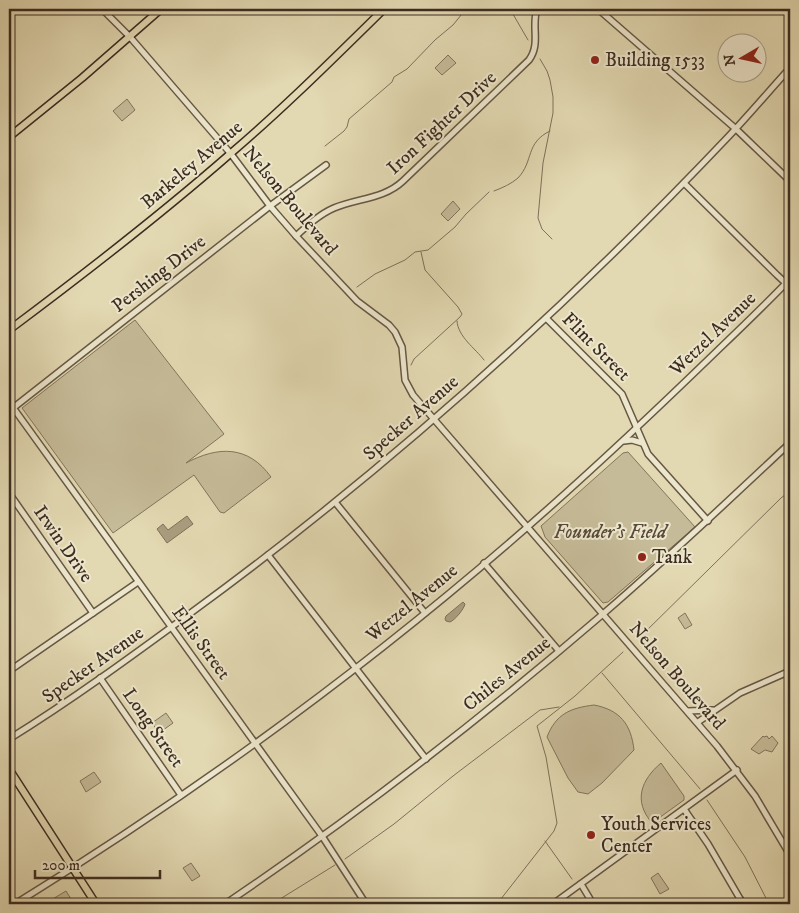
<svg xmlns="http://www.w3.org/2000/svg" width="799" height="913" font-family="'IM FELL DW Pica',serif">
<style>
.green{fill:#c6bb98;stroke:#82745c}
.water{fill:#aa9e80;stroke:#7e705a}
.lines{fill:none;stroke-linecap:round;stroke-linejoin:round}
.stream{stroke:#7e705a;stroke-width:1}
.minor-casing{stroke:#665744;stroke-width:8}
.major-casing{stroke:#3d2c20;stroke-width:9}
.minor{stroke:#ece6cc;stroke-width:5}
.major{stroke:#e2d8b1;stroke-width:6}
.poi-dot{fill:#8f2418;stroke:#ece6cc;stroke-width:2}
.labels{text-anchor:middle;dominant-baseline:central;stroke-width:4;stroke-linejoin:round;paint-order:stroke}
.poi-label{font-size:19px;fill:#3d2c20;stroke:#ece6cc;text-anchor:start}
.street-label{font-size:19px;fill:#3d2c20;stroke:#ece6cc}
.park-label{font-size:19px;font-style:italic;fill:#584938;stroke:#ece6cc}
</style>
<rect width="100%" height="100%" fill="#e2d8b1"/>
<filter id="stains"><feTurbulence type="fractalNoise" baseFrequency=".004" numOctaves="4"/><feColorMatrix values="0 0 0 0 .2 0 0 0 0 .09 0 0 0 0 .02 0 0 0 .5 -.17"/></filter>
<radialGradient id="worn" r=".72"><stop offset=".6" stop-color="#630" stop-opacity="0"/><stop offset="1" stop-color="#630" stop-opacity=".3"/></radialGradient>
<g class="green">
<polygon points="448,55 456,63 442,75 435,68"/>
<polygon points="127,99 135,110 122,121 113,111"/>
<polygon points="453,201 460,209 448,221 441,214"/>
<path d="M 135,320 L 224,434 L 186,463 C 218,446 248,445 271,477 L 224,513 L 220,512 L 194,475 L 113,533 L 22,408 Z"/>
<polygon points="628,452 695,527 608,602 603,603 545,537 541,526 623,453"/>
<polygon points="685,613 692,625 685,629 678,618"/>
<path d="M 594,705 C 620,710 631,724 634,750 L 602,783 L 588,794 L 578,792 L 568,778 L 547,737 C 556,714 570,708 594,705 Z"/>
<polygon points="166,713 173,723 159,733 152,723"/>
<polygon points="763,736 764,737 767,736 769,739 772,736 778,743 772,752 765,750 759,754 751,749"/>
<path d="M 661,763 L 684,796 L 684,800 L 652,823 C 633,801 641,780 661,763 Z"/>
<polygon points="94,772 101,782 86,792 80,781"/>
<polygon points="191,863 200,876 192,881 183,868"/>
<polygon points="658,873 669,889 660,894 651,878"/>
<polygon points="66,891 71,899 62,904 54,904 51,900"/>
</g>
<g class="water">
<polygon points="187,516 193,524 167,543 157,529 163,524 168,530"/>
<path d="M 463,602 L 465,604 C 464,609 455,620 450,622 L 446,621 L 445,619 L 446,616 Z"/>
</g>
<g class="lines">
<g class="stream">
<polyline points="510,9 528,40"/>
<polyline points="540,59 547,71 550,80 553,97 553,113 543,163 538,218 542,229 552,239"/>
<polyline points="325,146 344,131 347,127 349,119 392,82 394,77 407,69 435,40 453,25 466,9"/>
<path d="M 494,191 C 502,188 511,184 518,178 C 534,161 525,143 550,131"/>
<polyline points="357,287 375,274 405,260 415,252 428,250 455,227 466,214 489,192"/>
<path d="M 457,321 C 458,337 475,348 484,360"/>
<polyline points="411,365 414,359 460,317 462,314 458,307 425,270 421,252"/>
<polyline points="639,638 781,498 790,491"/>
<polyline points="602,673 700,789"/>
<polyline points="707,800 745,857 769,904"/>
<polyline points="545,841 572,879"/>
<polyline points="345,859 394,824 453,776 540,710 559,707"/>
<polyline points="272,904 335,865"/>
<polyline points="497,904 554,831 557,823 546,757 537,726 575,696 623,652"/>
</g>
<g class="minor-casing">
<g id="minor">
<polyline points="102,9 130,37 231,154 270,206 296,236 357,301 389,325 395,332 402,347 405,380 413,395 717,746 755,796 790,855"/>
<polyline points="598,9 736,129 790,181"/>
<polyline points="684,183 777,275 790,287"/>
<path d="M 296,236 C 308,225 320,214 334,208 C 358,198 384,199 403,181 L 529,60 C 541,44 531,26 537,9"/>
<polyline points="546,318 622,394 648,454 708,521"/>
<polyline points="9,402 322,836 366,904"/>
<polyline points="13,408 270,206 326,165"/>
<polyline points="624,441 632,440 642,443"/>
<polyline points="9,493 93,613"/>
<polyline points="335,502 425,613"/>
<polyline points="268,555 426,759"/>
<polyline points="484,563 559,651"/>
<polyline points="9,671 138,582"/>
<polyline points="100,678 181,795"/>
<polyline points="688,711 713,710"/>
<polyline points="698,722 740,693 790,671"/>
<path d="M 9,739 C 72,700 132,656 192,612 C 385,471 563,311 728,137 C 749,115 769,91 790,68"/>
<polyline points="684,809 708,844 743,904"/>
<polyline points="581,884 593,904"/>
<path d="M 15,904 C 188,797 355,676 509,543 C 581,481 650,416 719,349 C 743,326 767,303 790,279"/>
<path d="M 225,904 C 357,815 482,718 603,614 C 667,559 728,501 790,443"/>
<polyline points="553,904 737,770"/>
<polyline points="732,904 741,900"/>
</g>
</g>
<g class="major-casing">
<g id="major">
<polyline points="9,137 82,78 161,9"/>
<path d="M 9,330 C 84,274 159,216 230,154 C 284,108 334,58 384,9"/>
<polyline points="9,769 96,904"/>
</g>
</g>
<use href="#minor" class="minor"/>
<use href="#major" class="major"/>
</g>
<g class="poi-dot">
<circle cx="595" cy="60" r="5"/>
<circle cx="642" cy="557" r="5"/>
<circle cx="591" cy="835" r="5"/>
</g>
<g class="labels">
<g class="poi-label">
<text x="605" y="60">Building 1533</text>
<text x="652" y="557">Tank</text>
<text x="601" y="824">Youth Services<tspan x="601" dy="22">Center</tspan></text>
</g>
<g class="street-label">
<text transform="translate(442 123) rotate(-43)">Iron Fighter Drive</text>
<text transform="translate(192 165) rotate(-40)">Barkeley Avenue</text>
<text transform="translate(290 201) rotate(50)">Nelson Boulevard</text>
<text transform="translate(159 274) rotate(-38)">Pershing Drive</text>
<text transform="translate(713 334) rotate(-44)">Wetzel Avenue</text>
<text transform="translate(596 347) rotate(45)">Flint Street</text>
<text transform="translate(411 418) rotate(-41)">Specker Avenue</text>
<text transform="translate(63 544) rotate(55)">Irwin Drive</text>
<text transform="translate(412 603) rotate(-39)">Wetzel Avenue</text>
<text transform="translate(201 643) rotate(54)">Ellis Street</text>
<text transform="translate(93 665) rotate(-35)">Specker Avenue</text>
<text transform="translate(507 674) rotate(-39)">Chiles Avenue</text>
<text transform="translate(677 676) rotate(49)">Nelson Boulevard</text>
<text transform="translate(153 728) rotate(55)">Long Street</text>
</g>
<g class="park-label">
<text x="610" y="532">Founder's Field</text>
</g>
</g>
<rect width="799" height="913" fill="none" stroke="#e2d8b1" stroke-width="30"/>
<rect x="10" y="10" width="779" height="893" fill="none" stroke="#3d2c20" stroke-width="2.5"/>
<rect x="15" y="15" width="769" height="883" fill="none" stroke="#3d2c20"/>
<g transform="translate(742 58) rotate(261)"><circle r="24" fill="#ece6cc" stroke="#a69c87"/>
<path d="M0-4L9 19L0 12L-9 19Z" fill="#8f2418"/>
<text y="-8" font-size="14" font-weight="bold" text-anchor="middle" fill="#3d2c20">N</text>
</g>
<path d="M35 870v8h125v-8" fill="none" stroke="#3d2c20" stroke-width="2.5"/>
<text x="42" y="870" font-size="15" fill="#3d2c20" stroke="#ece6cc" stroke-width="4" paint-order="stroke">200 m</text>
<rect width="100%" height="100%" filter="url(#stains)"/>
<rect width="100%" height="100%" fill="url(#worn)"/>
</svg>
